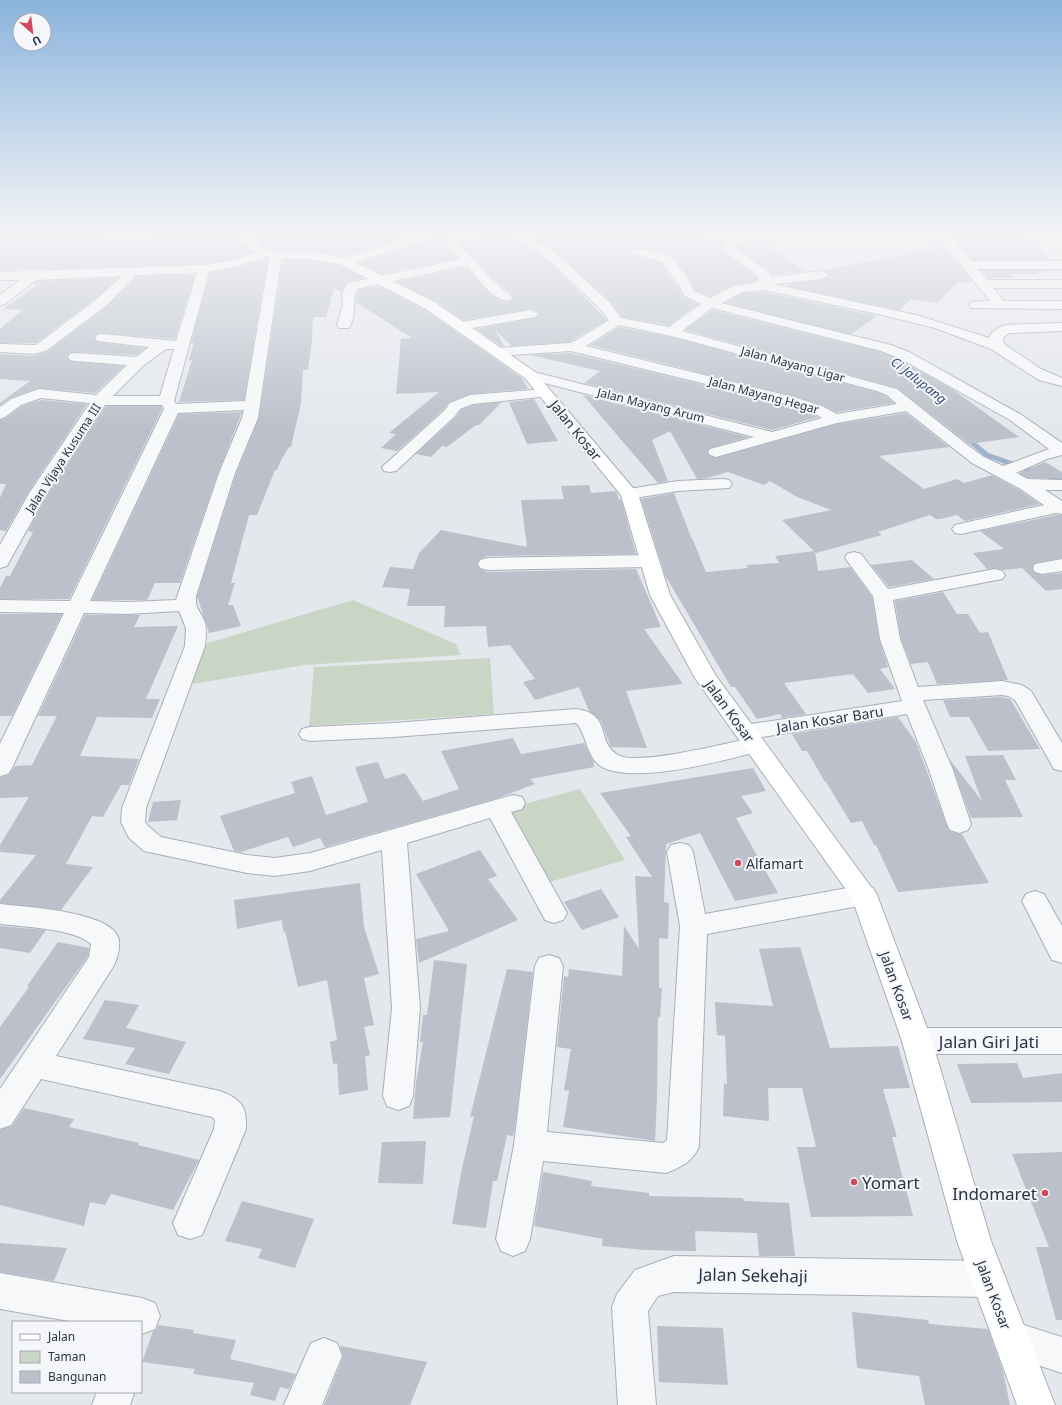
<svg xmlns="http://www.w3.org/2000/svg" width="1062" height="1405" font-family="'Noto Sans',sans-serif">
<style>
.green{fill:#c9d6c5}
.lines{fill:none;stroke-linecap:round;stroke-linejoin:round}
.stream{stroke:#9fb4cc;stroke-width:5}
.building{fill:#bbc0ca}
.street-casing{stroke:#a9aeb7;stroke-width:2}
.secondary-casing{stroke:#a9aeb7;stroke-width:2}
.street{fill:#f7f8fa;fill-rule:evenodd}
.secondary{fill:#fff;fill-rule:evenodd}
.poi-dot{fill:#d1495b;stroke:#f4f6f9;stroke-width:1.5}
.labels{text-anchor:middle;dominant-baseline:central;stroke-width:4;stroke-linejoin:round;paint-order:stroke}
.far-street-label{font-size:12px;fill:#2b3445;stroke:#f4f6f9}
.far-water-label{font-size:13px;font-style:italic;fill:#34527a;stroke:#f4f6f9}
.street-label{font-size:14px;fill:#2b3445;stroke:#f4f6f9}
.poi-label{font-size:14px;fill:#2b3445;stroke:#f4f6f9;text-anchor:start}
.near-street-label{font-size:17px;fill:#2b3445;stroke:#f4f6f9}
.near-poi-label{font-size:17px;fill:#2b3445;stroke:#f4f6f9;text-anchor:start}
</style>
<rect width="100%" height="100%" fill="#e4e7ec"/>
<g class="green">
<polygon points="353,600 456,644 461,655 304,665 193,684 184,650"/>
<polygon points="490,658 494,714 309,726 314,667"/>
<polygon points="580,789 625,860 546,883 506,809"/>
</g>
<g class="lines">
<g class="stream">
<polyline points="965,437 987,455 1035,472"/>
<polyline points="1045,475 1062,481"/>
</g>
</g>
<g class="building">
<polygon points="0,232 111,232 105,235 105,237 122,241 151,237 156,235 158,232 235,232 252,252 234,259 204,264 0,270"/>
<polygon points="250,232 418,232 412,236 344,256 308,250 268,250"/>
<polygon points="436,232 463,232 457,234 444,244 458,258 382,274 360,263 421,242"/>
<polygon points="487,232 506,232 548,261 607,320 569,342 512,346 495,330 504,346 501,346 476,329 536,318 539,313 531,309 463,320 437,302 397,282 466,267 491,295 504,302 512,301 513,297 512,294 494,279 460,244 467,240 484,235"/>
<polygon points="524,232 695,232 698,235 725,243 722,247 725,253 757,277 757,281 733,285 710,296 695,290 687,275 672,256 658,251 635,247 629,251 631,255 654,260 662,264 684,297 698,304 669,325 622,317 611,302 558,253"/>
<polygon points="715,232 736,232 772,241 766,245 805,271 772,275 769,271 737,248 748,239 746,235"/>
<polygon points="964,232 1021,232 1051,260 972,260 950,233"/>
<polygon points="924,233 934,233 973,282 958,282 937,303 911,299 899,310 783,285 822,280 829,275 823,270 938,248"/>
<polygon points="268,258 244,400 179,402 192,360 189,360 194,343 191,343 210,273 240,267"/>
<polygon points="283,259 308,260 342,266 364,278 348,282 341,292 334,288 326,317 313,317 312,340 308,370 303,370 301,403 291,447 289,447 280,462 277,470 275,470 257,515 249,515 231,583 235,583 228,605 233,605 241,626 209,633 197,596 236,474 259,418"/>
<polygon points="980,270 1062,270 1062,271 1037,272 1038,274 1011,274 1015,278 988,278"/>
<polygon points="195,275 175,339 102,333 97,334 94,337 97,342 145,348 136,355 75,352 69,353 67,358 70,361 124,366 95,393 38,388 10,398 0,405 0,403 30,381 0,379 0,354 32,356 47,352 109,305 137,276"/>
<polygon points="118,278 97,297 36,343 0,343 0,329 23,310 3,309 38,285 33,284 37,281"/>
<polygon points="379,286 425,310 522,378 528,389 470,394 449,402 444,409 397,451 381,448 396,434 389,433 439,392 396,394 401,339 412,338 356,302 358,290"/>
<polygon points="764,292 877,316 851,334 725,303 743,293"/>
<polygon points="712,310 881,352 898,359 952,389 1019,437 969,444 897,388 685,330"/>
<polygon points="619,327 671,337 877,392 886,396 894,403 837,412 822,405 797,397 590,345"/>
<polygon points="571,353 787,405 811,413 818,417 772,430 584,383 600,371 530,355"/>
<polygon points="583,395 748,437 710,448 707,453 710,456 716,458 837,424 906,413 949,447 879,456 924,489 957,479 964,483 992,475 1018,489 1040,504 965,521 957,515 940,519 936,519 930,515 878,532 882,535 816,553 782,520 831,510 797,497 770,481 764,485 728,472 707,478 697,479 670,431 652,440 668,481 658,483"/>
<polygon points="534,399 558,441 527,444 509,402"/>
<polygon points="41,400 87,404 29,491 6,531 0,530 0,498 6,484 0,484 0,420 6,418 22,406"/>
<polygon points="502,402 479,425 476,425 447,447 442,446 431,457 416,454 456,417 461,410 473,405"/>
<polygon points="106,406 161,406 162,409 69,599 0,599 0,588 6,576 10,576 33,532 28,531 49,493"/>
<polygon points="242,412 218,473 180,583 155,583 147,600 92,600 179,414"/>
<polygon points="1045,462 1062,472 1062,478 1028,478 1019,473"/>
<polygon points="589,485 591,493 616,491 619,500 621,499 636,554 487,556 480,559 477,565 480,569 487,572 636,569 661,627 644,629 683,684 626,691 647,748 611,747 601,721 589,711 579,687 535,700 523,682 535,679 510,645 488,647 486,626 444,627 445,606 407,606 410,589 382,587 390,567 413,569 419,553 441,530 527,547 521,500 564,499 561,486"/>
<polygon points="674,493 691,537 690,538 692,538 706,572 748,568 746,565 779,563 775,556 815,551 818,571 850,567 872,597 879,639 888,667 880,669 895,689 868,693 853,674 784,683 806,714 782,718 780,714 757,719 735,687 731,687 665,575 641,499"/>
<polygon points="1056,515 1062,515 1062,558 1035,563 1032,569 1035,573 1042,575 1062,573 1062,589 1046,591 1022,568 1003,570 995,568 987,569 973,553 1004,549 980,531"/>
<polygon points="912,560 934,579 889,587 871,565"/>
<polygon points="943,592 957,614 968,614 980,633 988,632 1008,680 937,684 928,662 911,664 901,639 895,601"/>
<polygon points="0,614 62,614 12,716 0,716"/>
<polygon points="85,615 140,615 134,627 178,626 146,699 160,699 152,718 97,717 80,756 139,759 129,785 121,785 103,817 92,816 66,864 93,867 61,910 0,903 0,900 36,855 0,852 0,845 29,797 0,798 0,777 9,775 15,766 32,765 57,716 38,716"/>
<polygon points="1002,697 1010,699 1040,749 988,751 969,717 950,717 943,700"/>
<polygon points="898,717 916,742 949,831 959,834 962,834 989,883 898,892 876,845 874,845 862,821 851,823 826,782 825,782 807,751 802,751 792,734"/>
<polygon points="513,738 521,754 584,743 593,760 594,767 530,779 535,784 495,799 325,847 320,838 293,847 288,837 241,852 234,851 220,816 295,793 291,782 312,776 326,815 368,802 355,767 378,762 385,779 405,773 423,801 459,789 441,751"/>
<polygon points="1003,755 1016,780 1005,780 1023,817 971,818 950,760 982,801 965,756"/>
<polygon points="753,768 766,791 741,796 753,813 736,818 778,893 735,901 700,833 666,844 664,902 669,903 668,939 659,938 659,988 662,988 660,1017 658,1017 657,1098 655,1141 563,1127 569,1091 564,1090 571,1049 557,1047 564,976 568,977 569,969 622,976 624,926 639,949 635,876 652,877 626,837 631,836 600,793"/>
<polygon points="181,800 177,820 148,822 153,802"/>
<polygon points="480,850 497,876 488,879 518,920 419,963 416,939 449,931 416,874"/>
<polygon points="360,883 364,927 379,974 364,978 374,1025 364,1027 370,1055 365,1056 368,1090 339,1095 337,1063 333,1064 330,1042 337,1040 327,980 298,987 285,931 283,932 282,920 237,929 234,900"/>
<polygon points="601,889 619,917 582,930 564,902"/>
<polygon points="0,926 34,929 46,930 30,953 0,948"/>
<polygon points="58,942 89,948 88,956 0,1079 0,1027 29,987 27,986"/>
<polygon points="800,947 830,1048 898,1046 910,1088 883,1089 897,1137 892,1137 913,1216 811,1217 797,1147 816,1147 802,1088 768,1088 769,1121 723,1116 724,1083 727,1084 725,1036 717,1035 715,1002 773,1006 759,949"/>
<polygon points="434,960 467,964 450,1117 413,1119 416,1083 423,1042 420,1042 423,1015 427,1015"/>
<polygon points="507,969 533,972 515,1128 513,1136 507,1135 497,1181 493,1181 486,1228 452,1224 461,1173 474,1116 470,1117"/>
<polygon points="105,1000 139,1005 126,1028 186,1042 169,1074 125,1064 135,1048 83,1039"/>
<polygon points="1017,1063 1023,1078 1062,1073 1062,1102 971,1103 957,1064"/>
<polygon points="24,1108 74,1119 69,1127 139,1143 138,1145 199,1160 173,1210 111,1194 105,1205 90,1202 84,1226 0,1205 0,1130 12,1126"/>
<polygon points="426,1141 423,1184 378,1183 382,1142"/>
<polygon points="1062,1152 1062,1320 1056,1320 1036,1247 1049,1247 1012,1154"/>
<polygon points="543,1172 592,1181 591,1186 649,1193 649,1196 743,1198 744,1201 789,1203 795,1256 759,1256 757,1233 695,1231 696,1251 645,1250 602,1246 603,1239 534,1226"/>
<polygon points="242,1201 314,1219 295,1268 258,1258 262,1249 225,1241"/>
<polygon points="0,1243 67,1248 54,1281 0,1272"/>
<polygon points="852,1312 928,1320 929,1324 988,1329 1003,1371 1010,1405 925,1405 919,1376 857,1368"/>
<polygon points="158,1325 194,1330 193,1333 236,1340 230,1359 296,1374 289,1389 280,1387 275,1401 250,1395 254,1383 193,1374 195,1369 142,1362 153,1331 156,1330"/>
<polygon points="657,1326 723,1328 728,1385 659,1382"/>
<polygon points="340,1346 427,1362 410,1405 324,1405 343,1357"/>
</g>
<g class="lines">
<g class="street-casing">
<g id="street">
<path d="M 157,232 L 155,234 C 146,237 112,243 106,236 L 112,233 Z"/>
<polygon points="421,232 435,232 421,241 349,265 345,266 339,262 341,259 413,237"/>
<path d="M 468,232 L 486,232 L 484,234 L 466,239 L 458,244 C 473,257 483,273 498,285 C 502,290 509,292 512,297 L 511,300 C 494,304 476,276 467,265 L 357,289 C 352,300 357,316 349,328 L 339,328 L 337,325 L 343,305 L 342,294 L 348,283 L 461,259 L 445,244 L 458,235 Z"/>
<path d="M 507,232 L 521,232 L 557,254 L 610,303 L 621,318 L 669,327 L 701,304 L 685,296 L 676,280 L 663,263 L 655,259 L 632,254 L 630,252 L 632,250 L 636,248 L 658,252 L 671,257 L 686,276 L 694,291 L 710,298 L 734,286 L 759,282 L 758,276 L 726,252 L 723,247 L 728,242 L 698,234 L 696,232 C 709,232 720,234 733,236 C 737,237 740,234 745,236 L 747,238 L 735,248 L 768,272 L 771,277 L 822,271 L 828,275 L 822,279 L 773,284 L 916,315 L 989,338 C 991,332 999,327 1005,325 L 1062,323 L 1062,331 L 1009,333 L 1003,338 L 1004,344 L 1041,369 L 1062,378 L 1062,386 L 1039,380 L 991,349 L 935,328 L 882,315 L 764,290 L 743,292 L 721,303 L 891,345 L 909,352 L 1020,414 L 1062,443 L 1062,455 L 1047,459 L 1016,473 L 1028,479 L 1062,480 L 1062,490 L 1045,490 L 1062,501 L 1062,514 L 1056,513 L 961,534 L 955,533 L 952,529 L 955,525 L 1044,505 L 1019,488 L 972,463 L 906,411 L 837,423 L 716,457 L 710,455 L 708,452 L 710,449 L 754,437 L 525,378 L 523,375 L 525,372 L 530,371 L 772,432 L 822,418 L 812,412 L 787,404 L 571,351 L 498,356 L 493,355 L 491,352 L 493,349 L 498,348 L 569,343 L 577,340 L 609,320 L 600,309 L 549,260 ZM 712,308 L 881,351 L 899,358 L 1010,420 L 1049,449 L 1003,466 L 984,457 L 970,447 L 897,389 L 682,331 ZM 619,325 L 671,336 L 877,391 L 887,395 L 897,404 L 837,414 L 822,406 L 797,398 L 586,346 Z"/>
<polygon points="935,232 947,232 971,261 1062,261 1062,269 977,269 987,280 1062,280 1062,288 993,288 1004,301 1062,301 1062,309 971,308 970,305 971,302 990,301"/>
<path d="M 264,250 L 268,252 L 270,254 L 268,256 L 240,266 L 209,272 L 174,401 L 176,404 L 245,401 L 270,254 L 272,252 L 280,252 L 282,254 L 258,418 L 235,473 L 196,596 C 195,608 199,609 204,620 C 207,628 206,637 205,646 L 146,808 L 145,822 L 148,826 L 161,837 L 247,855 L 275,858 L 310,853 L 513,795 L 522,797 L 525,803 L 522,809 L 511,812 L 567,913 L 563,920 L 554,923 L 545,920 L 490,818 L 407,843 L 420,1008 L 413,1096 L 409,1106 L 398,1110 L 387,1106 L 383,1096 L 392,1008 L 382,850 L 310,871 L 275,876 L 247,873 L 144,851 L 129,838 L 121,822 L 122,808 L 185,646 L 186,628 L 179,611 L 128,614 L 84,613 L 12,768 L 8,774 L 0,776 L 0,744 L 64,613 L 0,612 L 0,600 L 70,601 L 164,409 L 162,405 L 105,405 L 48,492 L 9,562 L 7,566 L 0,568 L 0,545 L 30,492 L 90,403 L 41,398 L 21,405 L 5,417 L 0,419 L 0,407 L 11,399 L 39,389 L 96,395 L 127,365 L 75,361 L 70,360 L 68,357 L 70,354 L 75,353 L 136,357 L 149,347 L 97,341 L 95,338 L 97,335 L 102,334 L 176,341 L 197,273 L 136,275 L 108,304 L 46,351 L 32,354 L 0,352 L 0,344 L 36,345 L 98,298 L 122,276 L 36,280 L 5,304 L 0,305 L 0,295 L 20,280 L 0,280 L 0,272 L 204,265 L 234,260 ZM 166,349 L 174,349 L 160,396 L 113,396 L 144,365 ZM 244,410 L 242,418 L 219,473 L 176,600 L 128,602 L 90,601 L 178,413 Z"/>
<polygon points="531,310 538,314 536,317 461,330 456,329 454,326 456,323 461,322"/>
<polygon points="545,389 550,390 552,393 550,396 473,404 460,409 455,416 396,471 390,472 384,471 382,467 445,410 450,403 470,395"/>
<polygon points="723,479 729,480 732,484 729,488 678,491 629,499 623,498 620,494 623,490 629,489 678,481"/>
<path d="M 854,552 L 861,554 L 888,589 L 995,569 L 1002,571 L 1005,575 L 1002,579 L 893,600 L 900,639 L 918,687 L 1002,681 L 1022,685 L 1031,691 L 1062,743 L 1062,771 L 1054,769 L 1015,700 L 1008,696 L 1002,695 L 923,700 L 953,770 L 971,824 L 968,830 L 959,833 L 950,830 L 947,824 L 929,770 L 907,714 L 756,738 L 763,740 L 766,745 L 763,750 C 727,760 635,785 602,767 C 586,758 586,731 576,723 L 394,737 L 310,741 L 302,739 L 299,734 L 302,729 L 310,727 L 394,723 L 576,709 C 613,714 595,741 618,755 C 636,766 723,744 747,739 L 737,737 L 734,732 L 737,727 L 745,725 L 902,701 L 880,639 L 873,596 L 845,558 L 847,554 Z"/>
<polygon points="649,555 656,557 658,561 656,565 649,567 487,570 480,568 478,564 480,560 487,558"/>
<polygon points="1062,559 1062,571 1042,574 1035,572 1033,568 1035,564"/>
<path d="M 680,843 L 689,845 L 693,852 L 705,914 L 864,885 L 873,888 L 877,895 L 873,902 L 864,905 L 707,934 L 699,1147 C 692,1162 681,1167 666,1173 L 543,1161 L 530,1239 L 525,1251 L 513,1256 L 501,1251 L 496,1239 L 514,1145 L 535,966 L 539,958 L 549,955 L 559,958 L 563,966 L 547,1132 L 663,1143 L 667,1140 L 680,926 L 667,852 L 671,845 Z"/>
<polygon points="1035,891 1044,894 1062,926 1062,963 1052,960 1022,901 1026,894"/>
<path d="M 0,904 C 24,907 114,911 119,940 C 120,949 117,960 113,967 L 56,1056 L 220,1091 C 241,1099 247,1106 246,1129 L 202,1235 L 190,1239 L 178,1235 L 173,1223 L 214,1129 L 215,1120 L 212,1117 L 41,1079 L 11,1125 L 0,1129 L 0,1089 L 89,957 L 91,944 C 74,928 23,927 0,924 Z"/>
<polygon points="917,1028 1062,1028 1062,1054 917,1054 906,1050 902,1041 906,1032"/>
<polygon points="674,1256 988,1261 1000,1267 1006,1279 1000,1291 988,1297 674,1292 658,1296 648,1311 656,1405 618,1405 612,1307 617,1294 635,1270"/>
<polygon points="0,1273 142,1298 155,1303 160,1316 155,1329 142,1334 141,1322 75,1322 0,1309"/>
<polygon points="1011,1321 1062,1337 1062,1373 998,1352 993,1339 998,1326"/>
<polygon points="324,1338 337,1343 342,1356 322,1405 284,1405 311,1343"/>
<polygon points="97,1392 133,1392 134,1394 130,1405 92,1405"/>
</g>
</g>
<g class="secondary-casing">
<polygon id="secondary" points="236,232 248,232 267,251 308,251 349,259 436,303 535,372 638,494 670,595 716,676 877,895 932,1041 991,1241 1055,1405 1017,1405 957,1241 902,1041 852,898 695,678 650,595 621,495 525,378 426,309 342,265 308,259 260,256 255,253"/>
</g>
<use href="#street" class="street"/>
<use href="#secondary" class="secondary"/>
</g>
<linearGradient id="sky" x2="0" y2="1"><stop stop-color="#8bb4dd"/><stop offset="0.54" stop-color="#f3f4f6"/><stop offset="1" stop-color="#f3f4f6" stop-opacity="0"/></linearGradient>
<rect width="1062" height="429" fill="url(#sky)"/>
<g class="poi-dot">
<circle cx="738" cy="863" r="4"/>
<circle cx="854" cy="1182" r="4"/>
<circle cx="1045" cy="1193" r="4"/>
</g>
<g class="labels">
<g class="far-street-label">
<text transform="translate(793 364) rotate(15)">Jalan Mayang Ligar</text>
<text transform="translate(764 395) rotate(15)">Jalan Mayang Hegar</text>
<text transform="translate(651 405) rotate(14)">Jalan Mayang Arum</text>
<text transform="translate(63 458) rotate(-57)">Jalan Vijaya Kusuma III</text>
</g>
<g class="far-water-label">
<text transform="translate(919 380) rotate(38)">Ci Jalupang</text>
</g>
<g class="street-label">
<text transform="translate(576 430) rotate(51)">Jalan Kosar</text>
<text transform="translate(730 711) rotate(54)">Jalan Kosar</text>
<text transform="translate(830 719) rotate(-9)">Jalan Kosar Baru</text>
<text transform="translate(897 986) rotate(70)">Jalan Kosar</text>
<text transform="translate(994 1295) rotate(69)">Jalan Kosar</text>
</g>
<g class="poi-label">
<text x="746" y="863">Alfamart</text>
</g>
<g class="near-street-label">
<text x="989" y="1041">Jalan Giri Jati</text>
<text transform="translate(753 1275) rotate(1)">Jalan Sekehaji</text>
</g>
<g class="near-poi-label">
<text x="862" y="1182">Yomart</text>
<text x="1037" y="1193" text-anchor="end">Indomaret</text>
</g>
</g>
<rect x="12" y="1321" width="130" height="72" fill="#f4f6f9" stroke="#a4a8b1"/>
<rect x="20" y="1334" width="20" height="6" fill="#ffffff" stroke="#a4a8b1"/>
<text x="48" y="1341" font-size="12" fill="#2b3445">Jalan</text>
<rect x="20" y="1351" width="20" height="12" fill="#c9d6c5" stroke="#a4a8b1"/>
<text x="48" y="1361" font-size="12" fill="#2b3445">Taman</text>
<rect x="20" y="1371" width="20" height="12" fill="#bbc0ca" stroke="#a4a8b1"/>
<text x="48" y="1381" font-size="12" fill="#2b3445">Bangunan</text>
<g transform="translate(32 32) rotate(152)"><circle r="19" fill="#f4f6f9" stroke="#a4a8b1"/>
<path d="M0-3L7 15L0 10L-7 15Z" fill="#d1495b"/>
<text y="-6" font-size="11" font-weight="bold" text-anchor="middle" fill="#2b3445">U</text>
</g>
</svg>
